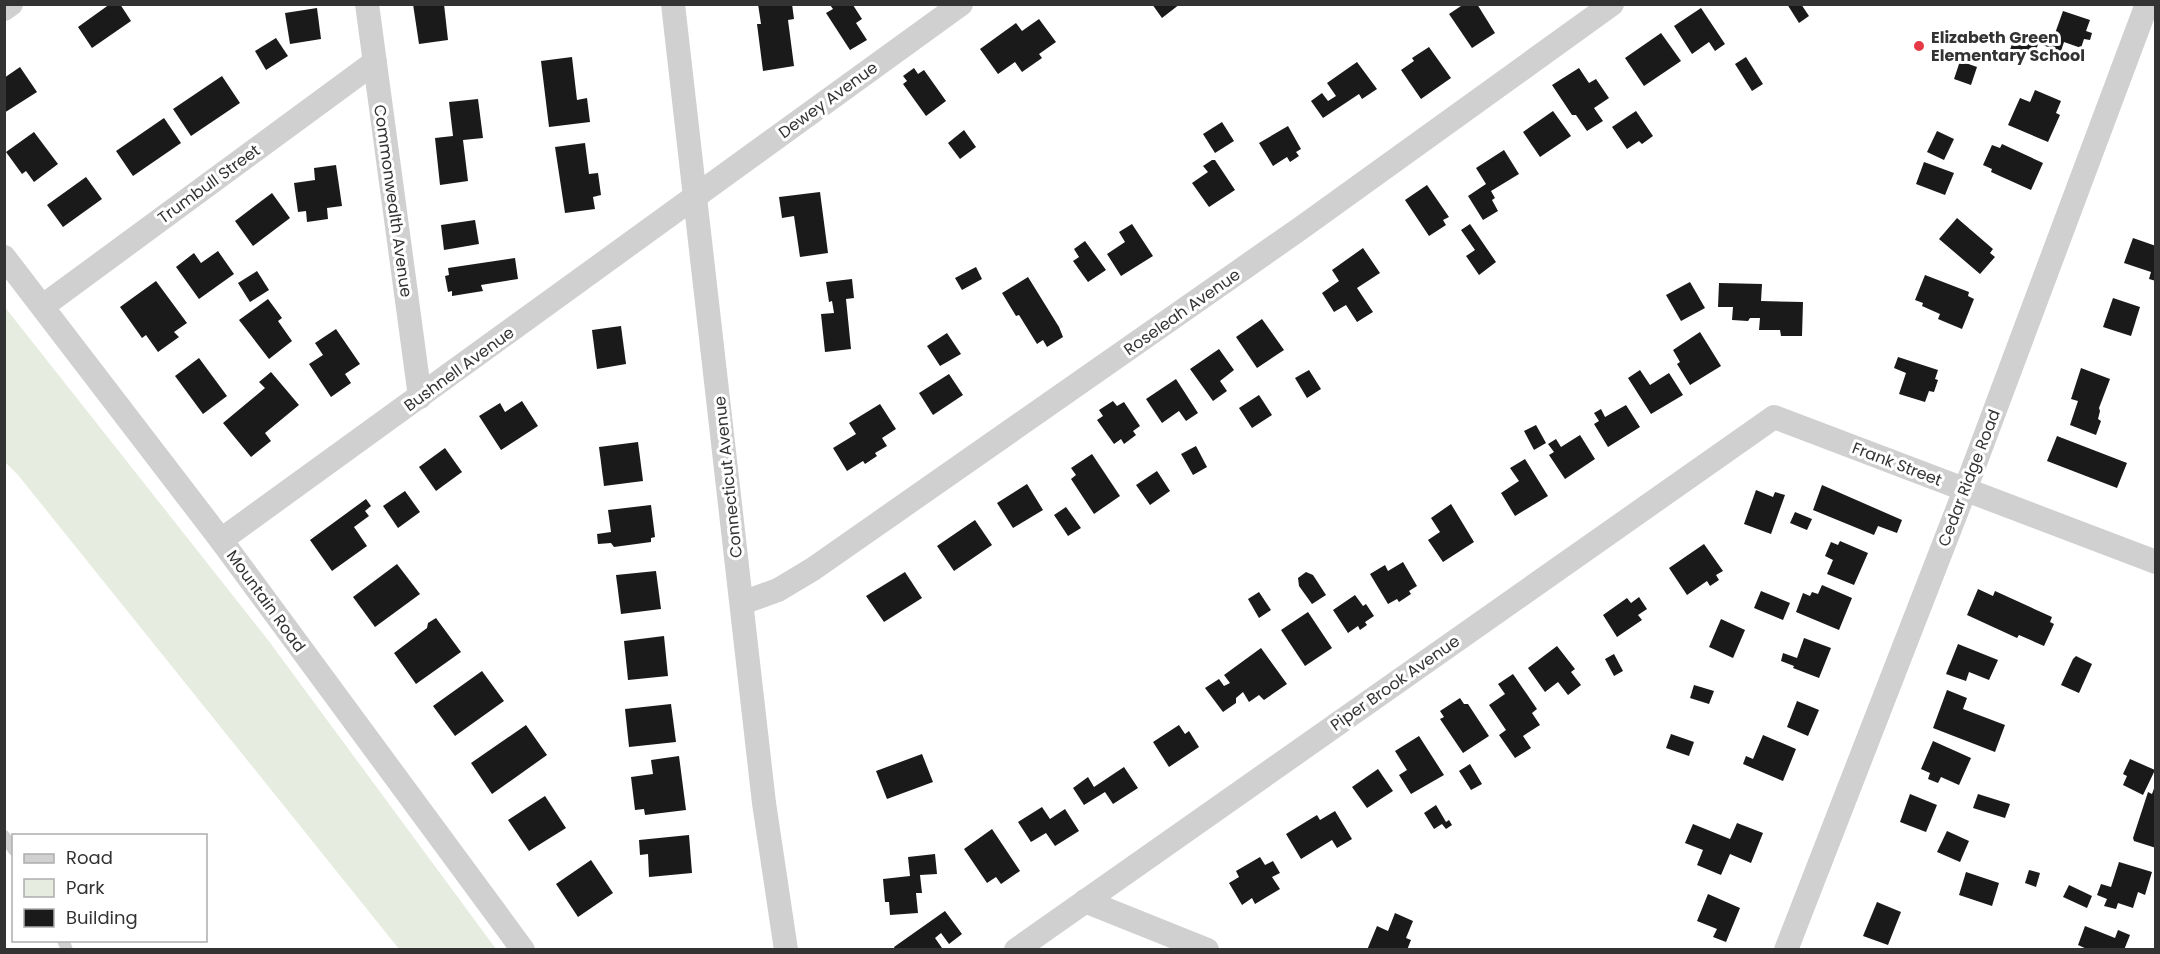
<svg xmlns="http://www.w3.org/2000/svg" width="2160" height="954" font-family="Poppins,sans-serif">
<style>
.green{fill:#e6ecdf}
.building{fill:#1a1a1a}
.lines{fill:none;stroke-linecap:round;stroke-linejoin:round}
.service{stroke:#d0d0d0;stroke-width:12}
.minor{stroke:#d0d0d0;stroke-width:24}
.poi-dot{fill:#e63946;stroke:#fff;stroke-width:2}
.labels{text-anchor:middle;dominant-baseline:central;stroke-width:6;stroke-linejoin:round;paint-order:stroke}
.poi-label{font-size:16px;font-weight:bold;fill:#333;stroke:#fff;text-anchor:start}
.street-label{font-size:16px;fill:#333;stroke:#fff}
</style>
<rect width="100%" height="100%" fill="#fff"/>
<polygon class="green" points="4,306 268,640 496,949 399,949 18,475 5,462"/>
<g class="building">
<polygon points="110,4 120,4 131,21 92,48 78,27"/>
<polygon points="413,4 444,4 448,40 419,44"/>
<polygon points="758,4 792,4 794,19 788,20 794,66 763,71 757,24 761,24"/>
<polygon points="1152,4 1180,4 1162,18"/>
<polygon points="1464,4 1477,4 1495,33 1472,48 1449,14"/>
<polygon points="1787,4 1801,4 1809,16 1799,23"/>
<polygon points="830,5 853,5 862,19 856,23 867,40 850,50 826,13 833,9"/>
<polygon points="317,8 321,39 290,44 285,13"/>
<polygon points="1701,8 1725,44 1715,51 1709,42 1692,54 1674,26"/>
<polygon points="2063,11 2090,20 2086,31 2092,33 2090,40 2084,39 2081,48 2064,42 2061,51 2042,45 2045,36 2053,39"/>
<polygon points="1039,19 1056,42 1039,54 1042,58 1022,72 1015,62 998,74 980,49 1016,23 1022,31"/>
<polygon points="1661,33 1681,61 1644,86 1625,58"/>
<polygon points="2015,34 2039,41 2034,57 2010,50"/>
<polygon points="276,38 288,56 266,70 255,51"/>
<polygon points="1429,47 1451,78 1421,99 1401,70 1414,61 1412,58"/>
<polygon points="572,57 577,100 587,98 590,122 549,127 541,61"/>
<polygon points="1746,57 1763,84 1752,91 1735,64"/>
<polygon points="1960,61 1977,67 1971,85 1954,79"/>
<polygon points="1357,62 1377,89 1362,99 1359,94 1323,118 1311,101 1322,93 1328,101 1336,96 1327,83"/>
<polygon points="20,67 37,92 4,113 4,78"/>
<polygon points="914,68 918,74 924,70 946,101 926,116 903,84 907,81 903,76"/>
<polygon points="1579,68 1589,83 1596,79 1609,98 1594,108 1603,121 1587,131 1576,115 1572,115 1552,85"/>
<polygon points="222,76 240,103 191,136 173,109"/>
<polygon points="2035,90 2061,101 2056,113 2060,115 2048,142 2008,125 2020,98 2030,102"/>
<polygon points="478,99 483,138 463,140 468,181 440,185 435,138 453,136 449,102"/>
<polygon points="1553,111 1571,136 1540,157 1523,132"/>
<polygon points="1636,111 1653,136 1642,144 1639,141 1627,149 1612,127"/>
<polygon points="164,118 181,143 133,176 116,151"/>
<polygon points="1222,122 1234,141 1215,153 1203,134"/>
<polygon points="1288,126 1301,149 1296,152 1299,156 1290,162 1287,157 1273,166 1259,143"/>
<polygon points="964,130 976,147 960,159 948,143"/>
<polygon points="1937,131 1954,139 1944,160 1927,152"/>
<polygon points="34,132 58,164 34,182 26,171 22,174 6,152"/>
<polygon points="585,143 589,174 598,173 601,195 593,197 595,209 565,213 555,147"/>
<polygon points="2002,144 2043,163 2031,190 1991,172 1992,169 1983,165 1992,145 2000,148"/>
<polygon points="1504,150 1519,174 1491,191 1495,198 1492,200 1498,211 1483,220 1468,196 1486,184 1476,168"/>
<polygon points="1212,160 1215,160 1235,190 1209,207 1192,183 1208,172 1203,166"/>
<polygon points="1924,162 1954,173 1945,195 1916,184"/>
<polygon points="336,165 342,206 327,208 328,219 307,222 306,211 298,212 294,183 315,180 314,168"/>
<polygon points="86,177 102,199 63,227 47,205"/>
<polygon points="1427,185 1449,217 1443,220 1446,225 1429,236 1405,200"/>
<polygon points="820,192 828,253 800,257 794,216 782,218 779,197"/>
<polygon points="272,193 290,218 253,246 235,221"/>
<polygon points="1957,218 1993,249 1990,253 1995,257 1980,274 1939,239"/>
<polygon points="475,220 479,244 444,250 441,225"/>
<polygon points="1132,224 1153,256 1121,276 1107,254 1125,242 1119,232"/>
<polygon points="1470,224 1496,262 1479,275 1466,256 1475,250 1461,230"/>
<polygon points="2133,238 2156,246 2156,281 2149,279 2151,272 2124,263"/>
<polygon points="1085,241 1106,270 1088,282 1073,261 1079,257 1074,249"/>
<polygon points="1363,248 1380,273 1357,288 1373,312 1357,322 1346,305 1334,312 1322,293 1339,281 1332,270"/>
<polygon points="218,251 234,274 199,299 176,267 194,253 201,263"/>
<polygon points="515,258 518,279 481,285 483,291 452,296 452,291 448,292 445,276 449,275 448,268"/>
<polygon points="976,267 982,279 962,290 955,278"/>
<polygon points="257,271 269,290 250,302 238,283"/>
<polygon points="1925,275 1969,292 1968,296 1974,299 1962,329 1938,319 1940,314 1922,306 1923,303 1915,300"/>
<polygon points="1028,277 1059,327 1063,337 1047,347 1043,340 1037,344 1019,315 1016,316 1002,293"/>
<polygon points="852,279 854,298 846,299 851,349 825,352 821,314 834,313 832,301 829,302 826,282"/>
<polygon points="156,281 187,323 174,332 179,337 158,352 146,335 142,338 120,307"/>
<polygon points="1690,282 1705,308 1681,321 1666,295"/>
<polygon points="1719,283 1762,284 1761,301 1803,302 1802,336 1781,336 1780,330 1759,330 1760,318 1750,318 1748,321 1732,320 1733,307 1718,307"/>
<polygon points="2113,298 2140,307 2131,336 2103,327"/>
<polygon points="268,299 282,318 278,321 292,341 269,359 239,320"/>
<polygon points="1262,319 1284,350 1257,368 1236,337"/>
<polygon points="621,326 626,364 597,369 592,330"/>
<polygon points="336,329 360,364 345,374 351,383 331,397 309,364 323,355 315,343"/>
<polygon points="1700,332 1721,366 1690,385 1677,364 1680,362 1673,350"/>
<polygon points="947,333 961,354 940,366 927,346"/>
<polygon points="1219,349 1234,370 1220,381 1227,391 1213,401 1190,369"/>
<polygon points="1898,357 1938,370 1935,379 1938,380 1934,392 1929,391 1925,402 1899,394 1906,373 1894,368"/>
<polygon points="199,358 227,396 203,414 175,376"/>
<polygon points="2081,368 2110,379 2099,408 2100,411 2098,419 2101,421 2096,435 2070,425 2078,401 2071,399"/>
<polygon points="1309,370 1321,389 1307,398 1295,378"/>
<polygon points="1640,370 1650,385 1669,373 1683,395 1651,414 1628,378"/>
<polygon points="271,372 299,405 265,433 271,441 251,457 223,423 265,388 259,382"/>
<polygon points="949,374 963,395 933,415 919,393"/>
<polygon points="1176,379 1198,413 1186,421 1179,411 1162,423 1146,399"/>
<polygon points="1259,395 1272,415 1252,428 1239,408"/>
<polygon points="522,401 538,426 501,450 479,416 500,403 505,412"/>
<polygon points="1113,401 1117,406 1124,402 1140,426 1133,431 1136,435 1124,444 1121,439 1114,444 1097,420 1103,416 1099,410"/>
<polygon points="880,404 896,429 882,438 887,446 875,453 877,456 865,464 863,461 847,471 833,448 856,434 849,423"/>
<polygon points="1626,405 1640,427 1608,447 1594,424 1599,421 1594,413 1601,409 1605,417"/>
<polygon points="1536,425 1546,443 1534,450 1524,431"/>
<polygon points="1580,435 1595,459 1565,479 1549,455 1554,452 1548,444 1556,439 1561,447"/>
<polygon points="2057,436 2127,463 2117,488 2047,461"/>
<polygon points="638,442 643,481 604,486 599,447"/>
<polygon points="1196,446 1207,467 1193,475 1181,454"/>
<polygon points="445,448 462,472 436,491 419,467"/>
<polygon points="1092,454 1120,496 1094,514 1071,479 1076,475 1071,468"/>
<polygon points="1525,459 1548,496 1515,516 1501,493 1519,481 1510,468"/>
<polygon points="1157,471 1170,491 1150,505 1136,485"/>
<polygon points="1027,484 1043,510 1013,528 997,503"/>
<polygon points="1822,485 1902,520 1897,533 1878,526 1874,535 1813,510"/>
<polygon points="1756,490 1773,497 1775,492 1785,495 1771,534 1744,524"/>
<polygon points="405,491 420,512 398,528 383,506"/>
<polygon points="366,499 371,506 365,511 369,516 354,527 367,546 332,571 310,540"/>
<polygon points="1451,504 1474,542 1443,562 1428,540 1440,532 1431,518"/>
<polygon points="651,505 655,537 651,538 651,542 614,547 611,543 598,544 597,534 611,532 608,510"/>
<polygon points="1066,507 1081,528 1068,536 1054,515"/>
<polygon points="1795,512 1812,519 1807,530 1790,523"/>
<polygon points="975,520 992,545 954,571 937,546"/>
<polygon points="1840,541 1868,553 1854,585 1827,574 1833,560 1825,556 1831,542 1838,545"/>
<polygon points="1704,544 1723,571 1716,575 1719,580 1710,586 1707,581 1687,595 1669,568"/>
<polygon points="1403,562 1417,586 1409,591 1411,594 1399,602 1397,599 1388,604 1370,574 1385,565 1388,571"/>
<polygon points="397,564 420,594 375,627 353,597"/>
<polygon points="656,571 661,609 621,614 616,575"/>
<polygon points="905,572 922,598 884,622 866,596"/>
<polygon points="1306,572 1313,575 1326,595 1312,604 1299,586 1298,578"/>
<polygon points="1822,585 1852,598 1839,630 1796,612 1803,593 1810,596 1812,592 1818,594"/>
<polygon points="1978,589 1993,596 1995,591 2052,617 2050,622 2054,624 2044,646 2019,635 2017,638 1967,615"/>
<polygon points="1761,591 1790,603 1783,620 1754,608"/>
<polygon points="1259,592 1271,610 1259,618 1248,599"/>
<polygon points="1355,595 1363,606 1366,604 1374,616 1365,622 1367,625 1360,630 1358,626 1348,633 1333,610"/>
<polygon points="1639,597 1647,609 1638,615 1642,620 1617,637 1603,615 1627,598 1631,603"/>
<polygon points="1308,612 1332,648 1305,666 1281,630"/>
<polygon points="436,618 461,652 416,684 394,653 427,628 428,623"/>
<polygon points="1721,619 1745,630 1733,658 1709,647"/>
<polygon points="664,636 668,676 628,680 624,641"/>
<polygon points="1804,638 1831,648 1819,678 1793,668 1794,666 1781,661 1783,653 1797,658"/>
<polygon points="1958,644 1998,660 1989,680 1969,672 1966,681 1946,674"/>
<polygon points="1557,646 1575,669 1571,672 1581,685 1568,695 1558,682 1545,692 1528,668"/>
<polygon points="1261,648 1287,684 1264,700 1259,695 1249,702 1243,692 1236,698 1236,703 1223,712 1205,688 1219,679 1224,686 1230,683 1224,675"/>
<polygon points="1614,654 1623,671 1614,676 1605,659"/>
<polygon points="2076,656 2092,664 2079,693 2061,685 2073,659"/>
<polygon points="482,671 504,701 455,736 433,706"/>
<polygon points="1513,674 1537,709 1532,713 1540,725 1523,736 1531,748 1515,758 1499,735 1506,730 1489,705 1505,694 1498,684"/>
<polygon points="1694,685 1714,691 1709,704 1690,698"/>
<polygon points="1947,690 1967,698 1963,709 2005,725 1995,752 1933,728"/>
<polygon points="1460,698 1464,704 1468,704 1489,736 1463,753 1440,719 1444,717 1440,711"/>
<polygon points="1797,701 1819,710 1808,736 1787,727"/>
<polygon points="671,704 676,742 629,747 625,709"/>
<polygon points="526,725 547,755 492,794 471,763"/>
<polygon points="1179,725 1185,734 1189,731 1199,747 1169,767 1153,742"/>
<polygon points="1671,734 1694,742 1689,756 1666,748"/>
<polygon points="1763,735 1796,749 1783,781 1743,764 1746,756 1753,759"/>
<polygon points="1419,736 1444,775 1411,794 1399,775 1407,770 1395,751"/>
<polygon points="1933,741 1971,758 1959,785 1941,777 1938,783 1928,779 1930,773 1921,769"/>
<polygon points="922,754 933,782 887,799 876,771"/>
<polygon points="679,756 686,810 645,815 644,809 635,810 631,777 653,774 651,760"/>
<polygon points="2130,759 2155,770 2143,795 2123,785 2127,776 2123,774"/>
<polygon points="1470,764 1482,784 1471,790 1459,771"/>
<polygon points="1124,767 1138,788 1113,804 1105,792 1084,805 1073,788 1088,777 1094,787"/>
<polygon points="1378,769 1393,791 1367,808 1352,787"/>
<polygon points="2156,783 2156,848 2134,841 2133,838 2148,792 2152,794"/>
<polygon points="1910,794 1937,805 1926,832 1900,822"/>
<polygon points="1978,794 2010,804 2005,818 1973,808"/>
<polygon points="545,796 566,828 529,851 508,820"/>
<polygon points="1436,805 1446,822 1449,820 1452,825 1446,829 1442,824 1434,829 1424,813"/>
<polygon points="1042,807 1050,819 1065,809 1079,831 1055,846 1046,833 1031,842 1018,822"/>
<polygon points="1335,811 1352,839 1337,848 1332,840 1301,859 1286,834 1317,815 1320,820"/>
<polygon points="1737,823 1763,833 1751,863 1730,854 1721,875 1697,865 1703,850 1685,843 1693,824 1730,839"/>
<polygon points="992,829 1020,871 1001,884 996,877 987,883 964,849"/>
<polygon points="1947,831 1969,841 1960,862 1937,852"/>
<polygon points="689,835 692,873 649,877 648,854 640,855 639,840"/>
<polygon points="935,854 937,874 920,875 922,893 916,893 918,913 890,915 889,902 885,902 883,879 910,876 908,857"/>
<polygon points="1260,857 1265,865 1273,861 1280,873 1272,877 1280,889 1255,904 1252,898 1242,905 1229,883 1239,877 1236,871"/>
<polygon points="591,860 613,893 578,917 556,884"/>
<polygon points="2119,862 2152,872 2145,895 2138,892 2133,908 2118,903 2116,909 2104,906 2107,899 2097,895 2101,884 2111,887"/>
<polygon points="2029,870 2040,873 2036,887 2025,883"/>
<polygon points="1966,872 1999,883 1992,906 1959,895"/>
<polygon points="2069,885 2092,896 2087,908 2063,897"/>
<polygon points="1708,894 1740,908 1726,942 1713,937 1717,929 1697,921"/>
<polygon points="1877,902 1901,912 1888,945 1863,936"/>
<polygon points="945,911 962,934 949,944 941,933 935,938 942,948 941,950 895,950 894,947"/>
<polygon points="1395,913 1413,921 1406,938 1411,940 1407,950 1367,950 1377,926 1388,931"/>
<polygon points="2085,926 2115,938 2118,930 2130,935 2124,950 2089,950 2078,945"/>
</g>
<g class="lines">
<g class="service">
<polyline points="4,836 14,850"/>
<polyline points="63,940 67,950"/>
</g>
<g class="minor">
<polyline points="367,4 420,397"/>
<polyline points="673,4 764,803 786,950"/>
<polyline points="4,9 11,4"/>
<polyline points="4,257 221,540 523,950"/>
<polyline points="43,306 375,62"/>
<polyline points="221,540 961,4"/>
<polyline points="742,603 778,590 813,569 1301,228 1612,4"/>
<polyline points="1085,901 1207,950"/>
<polyline points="1016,950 1774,417 2156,562"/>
<polyline points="1786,950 1965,490 2147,4"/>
</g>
</g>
<circle class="poi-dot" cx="1919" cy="46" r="6"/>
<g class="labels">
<g class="poi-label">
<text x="1931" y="37">Elizabeth Green<tspan x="1931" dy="18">Elementary School</tspan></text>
</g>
<g class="street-label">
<text transform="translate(828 100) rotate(-36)">Dewey Avenue</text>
<text transform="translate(209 184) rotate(-36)">Trumbull Street</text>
<text transform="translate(393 201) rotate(82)">Commonwealth Avenue</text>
<text transform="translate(1182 312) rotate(-35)">Roseleah Avenue</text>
<text transform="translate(459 369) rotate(-36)">Bushnell Avenue</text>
<text transform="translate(1897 464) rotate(21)">Frank Street</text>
<text transform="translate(728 477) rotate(-96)">Connecticut Avenue</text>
<text transform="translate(1969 478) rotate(-69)">Cedar Ridge Road</text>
<text transform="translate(266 601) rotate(54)">Mountain Road</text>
<text transform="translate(1395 683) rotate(-35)">Piper Brook Avenue</text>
</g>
</g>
<rect width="2160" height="954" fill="none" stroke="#333333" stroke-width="12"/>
<rect x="12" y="834" width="195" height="108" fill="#ffffff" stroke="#adadad" stroke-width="1.5"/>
<rect x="24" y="854" width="30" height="9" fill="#d0d0d0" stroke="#adadad" stroke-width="1.5"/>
<text x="66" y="864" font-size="18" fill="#333333">Road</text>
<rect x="24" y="879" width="30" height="18" fill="#e6ecdf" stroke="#adadad" stroke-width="1.5"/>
<text x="66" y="894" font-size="18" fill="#333333">Park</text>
<rect x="24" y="909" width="30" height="18" fill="#1a1a1a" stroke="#adadad" stroke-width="1.5"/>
<text x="66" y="924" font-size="18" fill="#333333">Building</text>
</svg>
